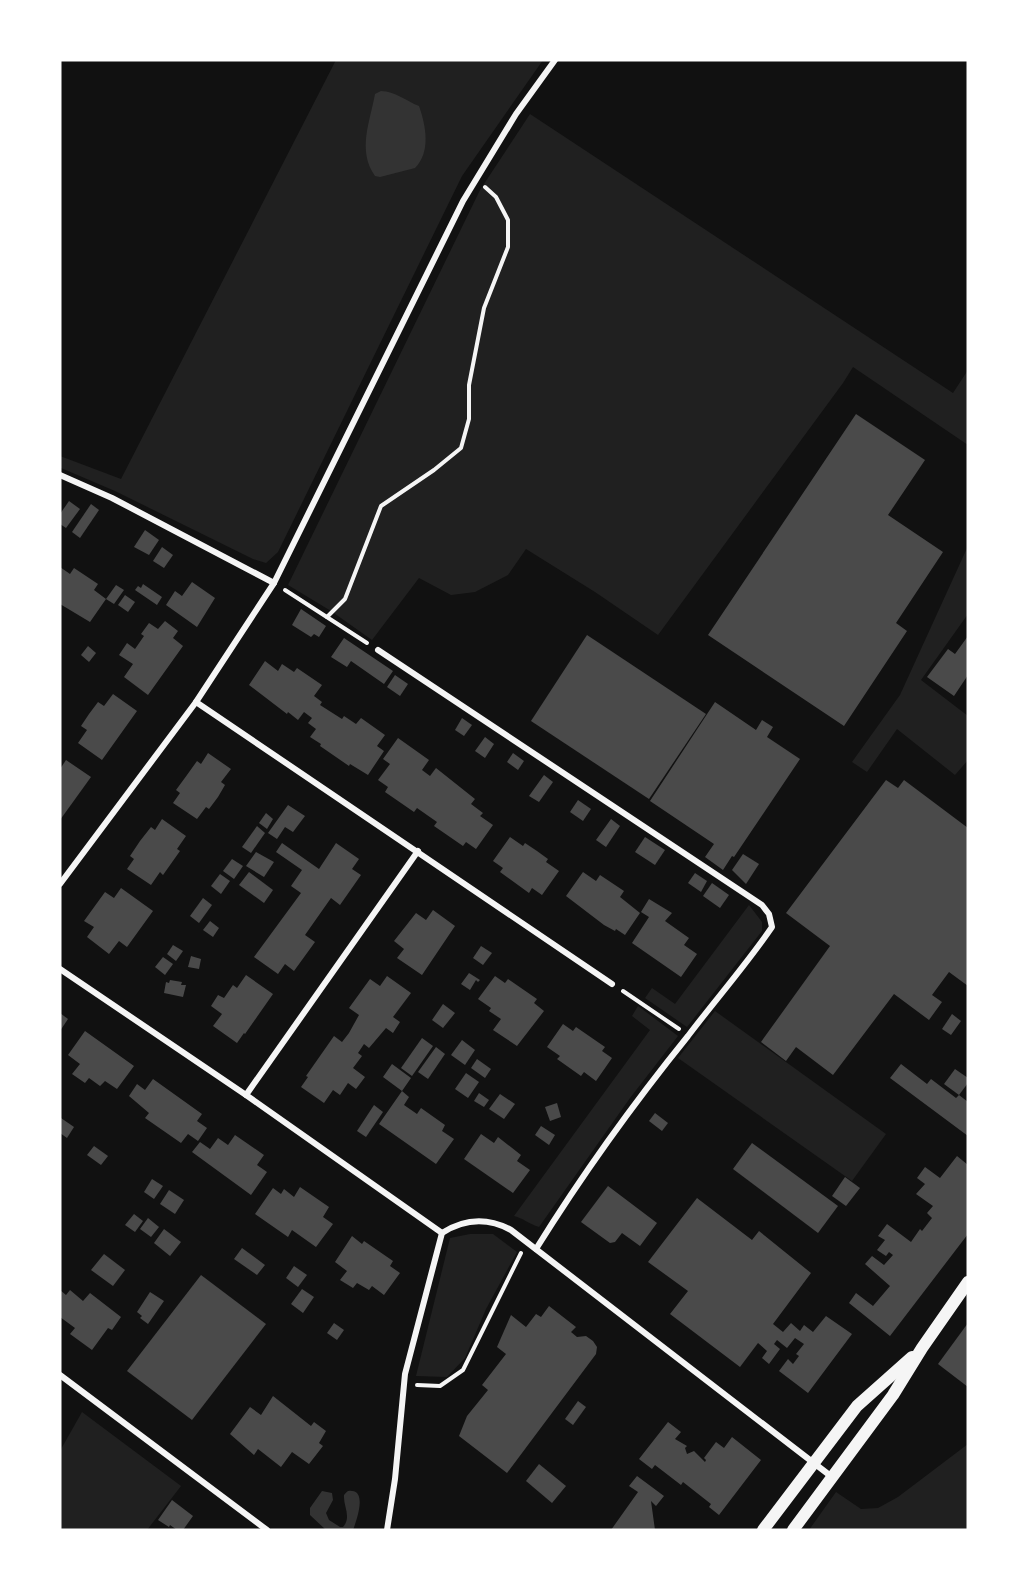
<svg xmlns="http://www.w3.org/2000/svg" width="1028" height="1590" font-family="'Public Sans',sans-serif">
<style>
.green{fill:#202020}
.water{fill:#333}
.building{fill:#4a4a4a}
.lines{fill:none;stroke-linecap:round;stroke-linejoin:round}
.path{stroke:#f5f5f5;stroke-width:4}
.minor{stroke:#f5f5f5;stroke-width:6}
.secondary{stroke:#f5f5f5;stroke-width:12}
</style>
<rect width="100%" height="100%" fill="#111"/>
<g class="green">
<polygon points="336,60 543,60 462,176 278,552 266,563 253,559 115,491 61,468 60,456 121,479"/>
<polygon points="530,114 953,393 968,370 968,445 853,367 843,383 658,635 595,592 526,549 508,575 475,592 451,595 419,578 372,640 331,611 288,585 480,190"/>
<polygon points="968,546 968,614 921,680 968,716 968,760 955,775 897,729 867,772 852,762 900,695"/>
<polygon points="749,905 762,922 762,931 687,1027 645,998 652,988 675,1004"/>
<path d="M 638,1006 L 678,1036 L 630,1098 L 539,1227 C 529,1224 523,1218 514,1216 L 650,1030 L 632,1016 Z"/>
<polygon points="715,1011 886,1134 852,1181 678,1058"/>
<polygon points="470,1234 493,1234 517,1252 486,1309 465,1358 447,1377 416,1376 450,1238"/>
<polygon points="82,1412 181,1486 147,1530 60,1530 60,1451"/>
<polygon points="968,1444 968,1530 809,1530 836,1492 861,1509 878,1508 898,1497"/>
</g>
<g class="water">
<path d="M 381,91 C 395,91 406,101 419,106 C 426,126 431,152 415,168 L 380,177 L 375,176 C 357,150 370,122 375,94 Z"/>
<path d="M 322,1491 L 332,1493 L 333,1500 L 326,1513 L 329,1520 L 340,1527 L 343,1527 C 352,1517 343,1506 344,1495 C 347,1492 347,1490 352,1491 C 367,1492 356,1522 353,1530 L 326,1530 L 310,1515 L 310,1508 Z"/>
</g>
<g class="building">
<polygon points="856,414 925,460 888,515 943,552 896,623 907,631 844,726 708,635"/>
<polygon points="69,501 80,509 66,528 60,524 60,514"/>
<polygon points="91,504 99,510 80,538 72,532"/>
<polygon points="145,530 159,540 149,555 134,547"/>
<polygon points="162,547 173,555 164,568 153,561"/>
<polygon points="60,567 70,574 74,568 98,584 94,590 106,599 90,622 60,604"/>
<polygon points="192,582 215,598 197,627 166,605 175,591 182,596"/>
<polygon points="143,584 162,597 157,605 135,590 138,586 141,588"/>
<polygon points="116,585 124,590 114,604 106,599"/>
<polygon points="125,595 135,602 128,612 118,605"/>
<polygon points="301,609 326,626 319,637 314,634 311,637 292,625"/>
<polygon points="165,621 178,631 173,638 183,646 148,695 124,677 133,664 119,655 127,643 135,649 144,636 141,634 149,623 158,629"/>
<polygon points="587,635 706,714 649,799 531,721"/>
<polygon points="968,636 968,675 954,696 927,677 948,649 955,654"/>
<polygon points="344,638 393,671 384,684 351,661 347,667 331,657"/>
<polygon points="88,646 96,653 89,662 81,655"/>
<polygon points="265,661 278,671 282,664 294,672 297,668 322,685 314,696 322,702 320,705 342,719 344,716 356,724 361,718 385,735 377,746 384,751 368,775 350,764 349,766 320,746 321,744 310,737 316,729 308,723 312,718 304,712 298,720 288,712 287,714 249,685"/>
<polygon points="395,675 408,684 400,696 387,687"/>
<polygon points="113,694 137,711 102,760 78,743 87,730 81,726 89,714 98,702 104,706"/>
<polygon points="715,702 756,730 762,720 773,727 767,737 800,759 734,857 732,856 723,870 705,857 714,844 650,801"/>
<polygon points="462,718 472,725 464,736 455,730"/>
<polygon points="485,737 494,744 485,758 475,751"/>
<polygon points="398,738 429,760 422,770 430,776 436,768 475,799 471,804 483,813 480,816 493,825 476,849 466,842 463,846 434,826 437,822 417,808 414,812 385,792 388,787 378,780 390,764 383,759"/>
<polygon points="208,753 231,769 221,782 225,785 218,797 209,809 206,807 197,819 173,803 180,793 176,790 187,775 197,761 201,764"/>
<polygon points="513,753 524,761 518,770 507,762"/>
<polygon points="66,760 91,777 60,820 60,769"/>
<polygon points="544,775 553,782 539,802 529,796"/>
<polygon points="886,780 898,788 904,780 968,828 968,986 949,972 932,995 942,1002 929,1020 894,994 833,1075 796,1047 786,1061 761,1042 830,946 786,913"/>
<polygon points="578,800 591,809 583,821 570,812"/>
<polygon points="288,805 305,816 293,832 285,827 277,839 268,833"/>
<polygon points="266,813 273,819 267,829 259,823"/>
<polygon points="162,819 186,836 177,849 180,851 163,875 160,872 151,885 127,869 134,859 130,856 140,841 151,827 155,830"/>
<polygon points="611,819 620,826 606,847 596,840"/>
<polygon points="257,826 265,833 251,853 242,847"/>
<polygon points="510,837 523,846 525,843 537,851 548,859 546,862 559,871 542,895 532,888 529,893 500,872 503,868 493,861"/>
<polygon points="645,837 665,850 655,865 635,852"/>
<polygon points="282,843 319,869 336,843 359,859 352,869 361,875 340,905 331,898 305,935 315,942 294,971 285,964 278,974 254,957 301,893 291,886 302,870 276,852"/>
<polygon points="256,852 274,862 264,877 246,866"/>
<polygon points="743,854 759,864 746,884 732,870"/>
<polygon points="232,859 243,866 234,879 223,871"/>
<polygon points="249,872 273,890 264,903 239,885"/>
<polygon points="583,872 596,881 600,875 624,891 620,897 640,913 625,935 616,929 615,931 604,925 566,896"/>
<polygon points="695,873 707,881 701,892 688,883"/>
<polygon points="220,874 230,881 221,894 211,886"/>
<polygon points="712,883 729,895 720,908 703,896"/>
<polygon points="121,888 153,911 127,947 119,941 109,954 87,937 94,927 84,921 105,892 114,898"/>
<polygon points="203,898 212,905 199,923 190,916"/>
<polygon points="649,899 672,913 665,921 689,938 684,945 697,954 681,977 632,943 649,917 641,912"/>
<polygon points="433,910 455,926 422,975 397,958 404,949 394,941 416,913 426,920"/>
<polygon points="210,921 219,928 213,937 203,930"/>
<polygon points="173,945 183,951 176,961 167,954"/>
<polygon points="481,946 492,953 483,965 473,958"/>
<polygon points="191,956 201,959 199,969 188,967"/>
<polygon points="163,957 173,964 165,975 155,967"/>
<polygon points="469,973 480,980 478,982 476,980 470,990 461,984"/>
<polygon points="246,975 273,994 245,1034 244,1033 237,1043 213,1026 222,1014 211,1006 218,995 224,998 233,985 237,988"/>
<polygon points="387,976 411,993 393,1017 400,1022 393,1033 386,1028 369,1048 364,1044 358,1053 362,1056 353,1068 365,1077 356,1089 348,1083 340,1095 333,1090 324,1103 301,1087 308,1077 306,1076 334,1036 342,1042 349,1033 359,1015 349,1008 370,979 380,986"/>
<polygon points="495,976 505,983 508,979 537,999 534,1003 544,1011 517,1046 493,1030 501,1019 489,1011 491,1008 478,999"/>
<polygon points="170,980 182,982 181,985 186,985 183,997 164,993 166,982 169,983"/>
<polygon points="443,1004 455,1013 443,1028 432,1020"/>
<polygon points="60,1013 68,1019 60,1031"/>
<polygon points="952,1014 961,1021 951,1035 942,1029"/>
<polygon points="563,1024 573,1031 576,1027 605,1047 602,1051 612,1058 596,1081 584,1072 581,1076 557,1059 560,1056 547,1047"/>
<polygon points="85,1031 134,1066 117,1089 105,1081 100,1086 89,1078 85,1083 72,1074 80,1064 68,1055"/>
<polygon points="422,1038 433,1046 412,1076 401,1068"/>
<polygon points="462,1040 475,1050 465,1065 451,1055"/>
<polygon points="436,1047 445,1054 428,1079 418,1072"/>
<polygon points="477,1059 491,1069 485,1078 471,1068"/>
<polygon points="392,1064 411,1078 402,1091 409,1097 404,1105 417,1114 421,1108 445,1125 442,1131 454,1139 436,1164 379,1124 402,1091 383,1077"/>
<polygon points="901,1064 927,1084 931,1079 956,1098 959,1095 968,1102 968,1136 890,1078"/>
<polygon points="955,1069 968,1078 968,1083 959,1095 944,1084"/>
<polygon points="466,1073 479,1082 468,1098 455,1089"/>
<polygon points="153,1079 202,1114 197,1121 207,1128 198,1141 188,1134 181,1143 145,1118 149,1113 129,1096 137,1084 145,1090"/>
<polygon points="479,1093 489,1100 484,1107 474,1101"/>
<polygon points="500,1094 515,1104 504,1119 489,1109"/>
<polygon points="557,1103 561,1117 550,1121 545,1107"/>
<polygon points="374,1105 383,1112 366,1137 357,1131"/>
<polygon points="655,1113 668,1123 662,1131 649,1121"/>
<polygon points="61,1118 74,1127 67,1138 60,1133"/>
<polygon points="541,1126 555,1135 549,1145 535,1135"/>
<polygon points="481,1134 494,1143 498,1137 521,1155 517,1161 530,1170 513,1193 464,1159"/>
<polygon points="235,1135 264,1155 257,1165 267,1172 251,1195 192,1152 200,1142 210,1149 218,1138 228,1145"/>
<polygon points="752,1143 838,1206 818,1233 733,1169"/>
<polygon points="94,1146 108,1156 101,1165 87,1155"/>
<polygon points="957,1156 968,1165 968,1234 890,1336 849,1303 856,1293 873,1306 890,1286 865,1264 872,1256 884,1265 893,1255 889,1252 886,1256 877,1250 885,1240 878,1236 887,1224 911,1242 920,1229 922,1231 932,1218 927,1213 933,1206 916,1194 925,1184 917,1178 925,1167 940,1178"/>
<polygon points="845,1177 860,1188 846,1206 832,1196"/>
<polygon points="152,1179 163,1186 154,1199 144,1192"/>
<polygon points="608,1186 657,1223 640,1246 622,1233 615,1242 610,1243 581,1222"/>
<polygon points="300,1187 329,1207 323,1217 333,1224 316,1247 292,1230 288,1237 255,1214 273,1188 281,1194 284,1189 294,1197"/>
<polygon points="169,1190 184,1200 175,1214 160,1204"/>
<polygon points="697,1198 752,1240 759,1231 811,1273 773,1324 783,1332 791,1323 800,1331 804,1325 813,1332 826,1316 852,1334 808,1393 779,1371 788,1359 793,1364 799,1356 796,1354 804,1344 795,1338 787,1348 777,1340 774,1344 780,1349 769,1364 762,1358 767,1351 758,1343 740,1367 670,1314 688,1291 648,1262"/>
<polygon points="134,1214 143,1221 135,1232 125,1225"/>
<polygon points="148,1218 159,1227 151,1237 140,1229"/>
<polygon points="164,1229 181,1242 170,1256 154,1243"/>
<polygon points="352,1236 362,1244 364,1241 393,1261 390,1266 400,1273 384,1295 372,1286 369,1290 357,1283 353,1288 340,1280 347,1271 335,1262"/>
<polygon points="242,1248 265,1265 257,1275 234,1259"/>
<polygon points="104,1254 125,1270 113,1286 91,1270"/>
<polygon points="294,1266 307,1275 298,1287 286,1278"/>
<polygon points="201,1275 266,1324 192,1420 127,1371"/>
<polygon points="302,1289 314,1297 303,1313 291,1304"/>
<polygon points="60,1290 66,1295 70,1290 83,1301 90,1293 121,1317 112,1330 108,1328 92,1350 70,1334 75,1328 60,1317"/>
<polygon points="150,1292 164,1301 148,1324 140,1318 142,1316 137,1312"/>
<polygon points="549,1306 576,1327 571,1332 577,1337 586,1336 593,1341 597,1347 596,1354 507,1473 459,1436 467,1416 488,1390 482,1385 506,1354 497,1347 511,1315 526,1327 536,1314 541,1317"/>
<polygon points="334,1323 344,1330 337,1340 327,1333"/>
<polygon points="968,1323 968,1387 938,1364"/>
<polygon points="273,1396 311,1426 314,1422 326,1431 319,1443 323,1446 309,1464 292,1452 281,1467 258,1449 254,1455 230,1434 250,1407 261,1415"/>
<polygon points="578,1401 586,1407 573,1425 565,1419"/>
<polygon points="668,1422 681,1432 675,1439 687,1446 685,1448 687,1454 694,1451 705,1462 706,1460 704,1458 716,1442 724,1448 732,1437 761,1460 719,1515 709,1507 711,1504 683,1482 681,1485 655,1465 652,1469 639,1459"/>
<polygon points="539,1464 566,1486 552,1503 526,1481"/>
<polygon points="637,1476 664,1496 656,1506 651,1501 655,1530 611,1530 638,1492 629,1486"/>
<polygon points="172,1500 193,1516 183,1530 177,1530 170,1525 169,1527 158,1520"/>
</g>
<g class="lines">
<g class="path">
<polyline points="285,590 367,643"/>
<polyline points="327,617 345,599 381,506 434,470 461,448 469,419 469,385 484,308 508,247 508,220 496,197 485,187"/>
<polyline points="623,991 679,1029"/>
<polyline points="417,1385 440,1386 463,1370 521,1253"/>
</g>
<g class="minor">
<polyline points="60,475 112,498 274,583"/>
<path d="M 378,650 L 762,905 L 769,914 L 772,927 C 746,965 716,999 688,1036 C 633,1104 582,1175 536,1249"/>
<polyline points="196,702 612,984"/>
<polyline points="60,884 196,702 274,583 463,201 516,114 555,60"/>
<polyline points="60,969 246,1095 442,1233"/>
<polyline points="246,1095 418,851"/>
<polyline points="60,1375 267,1530"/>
<path d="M 387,1530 L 395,1479 L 405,1374 L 442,1233 C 464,1219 487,1217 511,1230 L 832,1477"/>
</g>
<g class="secondary">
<polyline points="763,1530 857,1406 912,1357"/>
<polyline points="793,1530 893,1395 922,1348 968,1282"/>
</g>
</g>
<rect width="1028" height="1590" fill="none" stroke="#ffffff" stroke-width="123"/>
</svg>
